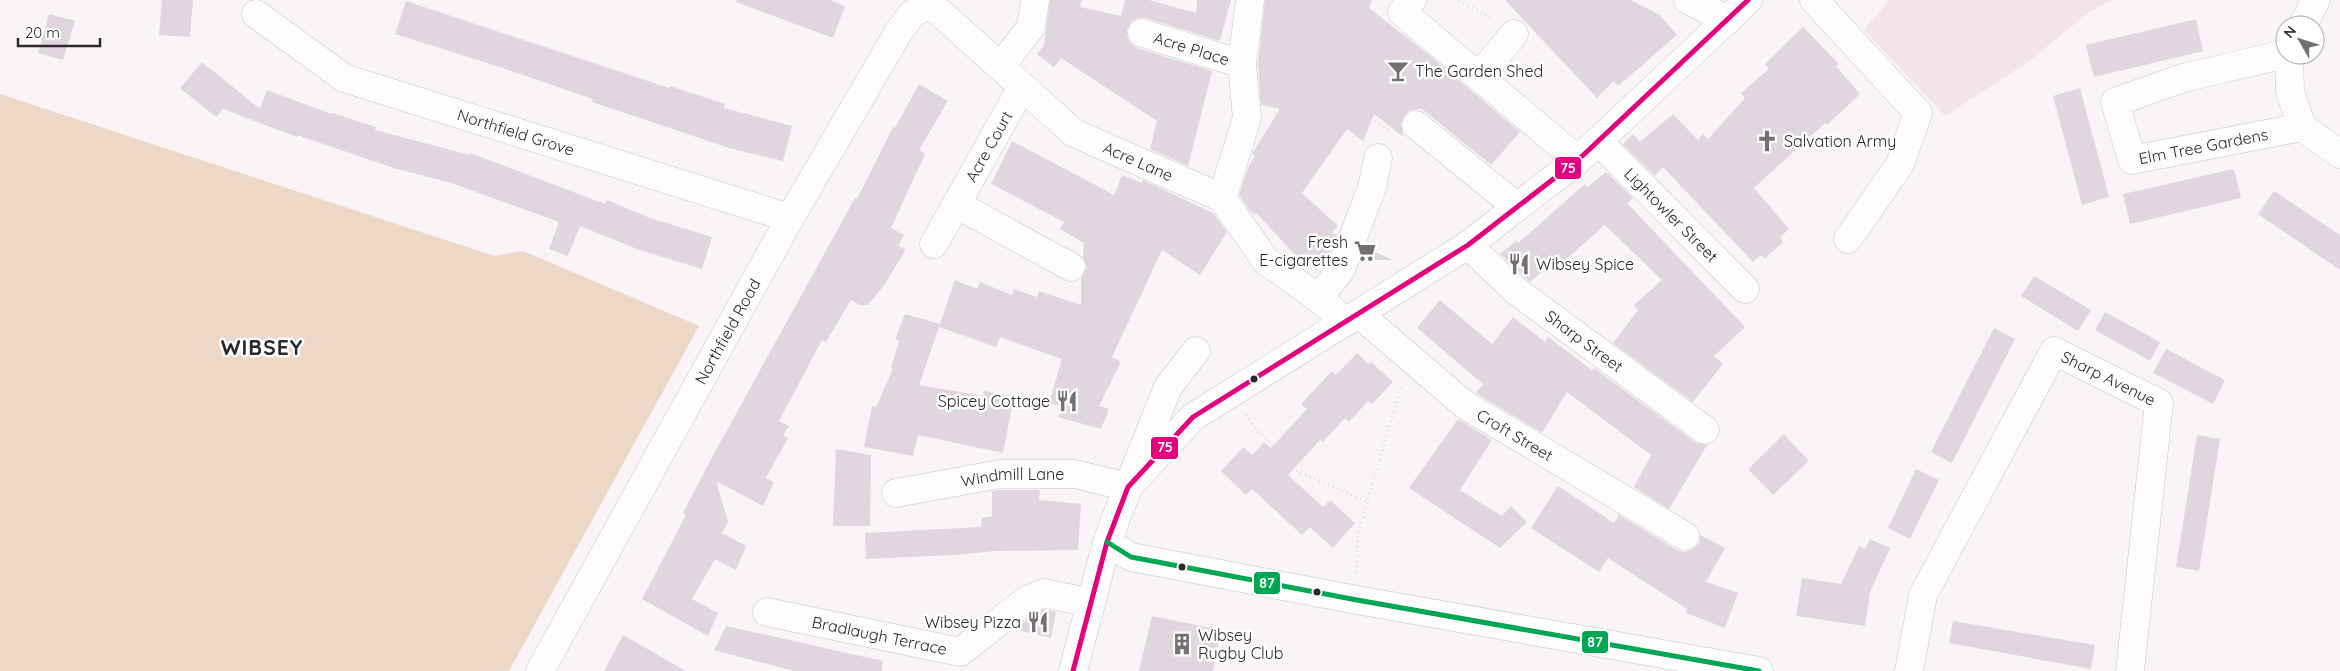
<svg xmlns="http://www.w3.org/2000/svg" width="2340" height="671" font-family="Quicksand,sans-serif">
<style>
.built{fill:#f2e4e9}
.green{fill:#edd7c7}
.building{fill:#e1d6e0}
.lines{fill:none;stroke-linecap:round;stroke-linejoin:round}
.minor-casing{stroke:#cac5c7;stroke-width:29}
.major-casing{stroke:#cac5c7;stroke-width:29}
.path{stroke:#dfdddd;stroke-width:3;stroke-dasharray:1 4;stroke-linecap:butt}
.minor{stroke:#fefdfe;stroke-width:28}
.major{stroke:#fefdfe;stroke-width:28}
.bus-1-casing{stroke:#fff;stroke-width:9}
.bus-2-casing{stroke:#fff;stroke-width:9}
.bus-1{stroke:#e5007d;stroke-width:5}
.bus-2{stroke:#00a651;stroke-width:5}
.bus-dot{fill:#2c2829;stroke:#fff;stroke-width:2}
.labels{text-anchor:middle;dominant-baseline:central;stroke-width:5;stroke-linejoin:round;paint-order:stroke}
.street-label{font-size:16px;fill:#2c2829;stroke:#fff}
.poi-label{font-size:16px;fill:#2c2829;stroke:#fff;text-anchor:start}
.district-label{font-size:21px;font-weight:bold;letter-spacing:1px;fill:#2c2829;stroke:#fff}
.line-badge{stroke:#fff;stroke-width:2}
.badge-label{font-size:14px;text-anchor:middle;font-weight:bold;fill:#fff}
</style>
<rect width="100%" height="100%" fill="#faf4f6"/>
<polygon class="built" points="1890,0 2112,0 2088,13 2028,62 1945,116 1864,30"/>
<polygon class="green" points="0,94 494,256 523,251 699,326 509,671 0,671"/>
<g class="building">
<polygon points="162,0 193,0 190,37 159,35"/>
<polygon points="737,0 830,0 845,6 833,38 736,2"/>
<polygon points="1050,0 1082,0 1080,7 1121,16 1125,0 1149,0 1196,13 1197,0 1231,0 1220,41 1146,18 1139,18 1132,21 1127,29 1127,36 1130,43 1137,48 1212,71 1188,166 1150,149 1157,121 1061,58 1054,67 1037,54 1044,45"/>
<polygon points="1265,0 1372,0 1369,8 1428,54 1520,132 1491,165 1422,109 1411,110 1404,116 1401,123 1403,134 1402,136 1374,114 1363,141 1347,129 1302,193 1338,226 1332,233 1337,235 1327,260 1303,263 1256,213 1254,214 1249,210 1239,195 1248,168 1255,156 1252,154 1280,109 1261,105 1258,64"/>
<polygon points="1505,0 1630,0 1660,15 1677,35 1618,86 1614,81 1597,98"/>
<polygon points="406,1 669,88 670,86 725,104 724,108 792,126 783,161 729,148 592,102 593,99 503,68 395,34"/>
<polygon points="49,14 75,21 63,60 38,53"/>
<polygon points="2196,19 2203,51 2094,77 2086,45"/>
<polygon points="1803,27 1839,64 1836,66 1860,94 1827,125 1825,123 1754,188 1789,229 1780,237 1783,242 1765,258 1761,255 1753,262 1663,167 1655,176 1623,144 1633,134 1640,142 1673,114 1698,140 1703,134 1708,139 1745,98 1741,93 1769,69 1765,64"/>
<polygon points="202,62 260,109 267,90 331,114 332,113 376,127 375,130 470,155 470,153 605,204 607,200 650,218 712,237 702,269 637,249 580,226 568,256 549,249 559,222 451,183 394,168 297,135 297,137 223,109 216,117 180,88"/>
<polygon points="919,84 948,101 919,150 925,154 891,228 904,235 898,246 906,249 885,284 868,305 860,305 851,300 826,342 822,340 779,421 789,426 783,435 788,438 766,478 774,482 763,506 716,481 728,522 722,533 746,546 736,570 715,559 692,599 718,613 708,636 642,599 686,515 683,513 710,461 855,198 857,199 893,127 895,128"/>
<polygon points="2080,88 2109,197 2082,205 2053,96"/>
<polygon points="1012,141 1114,195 1122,175 1142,183 1143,180 1213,213 1227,232 1200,275 1162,250 1112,357 1121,362 1099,406 1109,409 1101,429 1058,417 1061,406 1049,403 1062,359 1000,337 996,347 939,327 919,385 983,396 984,391 1014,396 1003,453 918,435 913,456 864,447 872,406 876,407 893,369 891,368 899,341 895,340 905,314 940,324 955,280 977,289 980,282 1012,295 1014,289 1037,297 1039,291 1081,305 1081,278 1087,267 1083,257 1084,243 1060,229 1064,222 991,184"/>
<polygon points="2234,169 2241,198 2130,224 2123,194"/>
<polygon points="1606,172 1633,198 1627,203 1745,327 1714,356 1723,364 1693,402 1613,343 1638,310 1634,305 1662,280 1605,225 1563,262 1559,258 1530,282 1500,254 1516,241 1518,243 1585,184 1587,187"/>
<polygon points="2274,191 2340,235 2340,270 2258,214"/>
<polygon points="1366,248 1393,260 1361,260"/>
<polygon points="2034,276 2091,310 2078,331 2021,296"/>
<polygon points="1440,300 1492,344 1513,317 1545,342 1548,337 1592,370 1594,368 1696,443 1707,445 1669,509 1634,487 1651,455 1567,392 1542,433 1476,393 1483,384 1417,328"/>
<polygon points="2105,312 2160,342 2150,361 2095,330"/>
<polygon points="1994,328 2015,339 1952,463 1931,452"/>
<polygon points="2166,349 2225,380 2213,404 2153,373"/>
<polygon points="1357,353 1369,364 1371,362 1393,382 1372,404 1368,401 1349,422 1345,418 1323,442 1320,440 1288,475 1323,507 1330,500 1355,523 1333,548 1310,527 1302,535 1252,489 1246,495 1221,471 1243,447 1252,455 1264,442 1271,448 1307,409 1301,404 1332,371 1336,375"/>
<polygon points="1458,419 1492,440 1460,490 1502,516 1511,506 1527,522 1500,548 1409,488"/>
<polygon points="1784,434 1809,461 1773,495 1748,469"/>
<polygon points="2197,435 2220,439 2199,571 2176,567"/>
<polygon points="836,449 871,455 870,526 833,526"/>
<polygon points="1916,469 1939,480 1910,539 1888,528"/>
<polygon points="1558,486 1614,523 1619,515 1677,550 1685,552 1693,549 1699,544 1700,535 1725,548 1706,582 1738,593 1725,628 1686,613 1687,609 1608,558 1599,572 1531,528"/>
<polygon points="1001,490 1040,490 1039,500 1081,504 1078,550 995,551 955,555 866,559 865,533 981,527 982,518 992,516 992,491"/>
<polygon points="1870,539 1890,548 1870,592 1865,626 1796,616 1802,578 1841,584 1859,546 1865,549"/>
<polygon points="1045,609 1056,612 1051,638 1021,631 1022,624 1035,614"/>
<polygon points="1152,616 1221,630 1213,671 1139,671"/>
<polygon points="1953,621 2095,645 2091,669 1949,643"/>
<polygon points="726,626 883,661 882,671 794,671 714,650"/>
<polygon points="623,635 686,671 604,671"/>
</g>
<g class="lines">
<g class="minor-casing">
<g id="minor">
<path id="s1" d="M 926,0 L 1074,133 L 1222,198 L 1266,261 L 1318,298 L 1346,322"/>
<polyline points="1412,0 1402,12 1578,160"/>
<polyline points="1688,0 1728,20"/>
<polyline points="1814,0 1918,113 1900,164 1848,239"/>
<path id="s2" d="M 256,14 L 344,78 L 790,218"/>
<polyline points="2303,25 2316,0"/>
<path id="s3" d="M 1142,33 L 1242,64"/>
<path id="s4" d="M 2285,54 L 2183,78 L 2115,102 L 2132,160 L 2302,127"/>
<polyline points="2289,55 2290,91 2302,127 2340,154"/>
<polyline points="1000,67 1031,27 1035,0"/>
<polyline points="1479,76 1514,34"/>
<polyline points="1416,125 1517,207"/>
<path id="s5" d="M 1598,141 L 1745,289"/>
<polyline points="1222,198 1247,118 1242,64 1250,0"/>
<polyline points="956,204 1071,267"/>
<path id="s6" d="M 934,244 L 1022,87"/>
<path id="s7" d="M 1468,245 L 1515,290 L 1705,430"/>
<polyline points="1318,298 1340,271 1372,188 1378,158"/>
<path id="s8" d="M 1359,314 L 1465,405 L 1685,536"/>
<path id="s9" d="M 896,493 L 1000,474 L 1075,474 L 1128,487 L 1168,387 L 1196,351"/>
<polyline points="1107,542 1131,557 1357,600 1759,671"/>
<path id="s10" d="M 767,612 L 960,652 L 1027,600 L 1044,593 L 1091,603"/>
<path id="s11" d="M 540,671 L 790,218 L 898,33 L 912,14 L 929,4"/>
<path id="s12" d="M 1909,671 L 1923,595 L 2054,351 L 2159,403 L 2130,671"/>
</g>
</g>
<g class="major-casing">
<polyline id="major" points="1073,671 1107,542 1128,487 1193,417 1468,245 1578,160 1748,0"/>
</g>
<g class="path">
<polyline points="1459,0 1491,18"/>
<polyline points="1330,85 1352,36 1375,10"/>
<polyline points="1275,113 1302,96 1319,104 1330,85 1389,131"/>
<polyline points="1246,415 1258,431 1298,472 1367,501"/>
<polyline points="1357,572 1358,533 1401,386"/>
</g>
<use href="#minor" class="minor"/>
<use href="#major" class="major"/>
<g class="bus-1-casing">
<polyline id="bus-1" points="1073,671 1107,542 1128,487 1193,417 1468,245 1578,160 1748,0"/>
</g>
<g class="bus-2-casing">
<polyline id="bus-2" points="1107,542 1131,557 1357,600 1759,671"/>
</g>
<use href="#bus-1" class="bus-1"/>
<use href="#bus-2" class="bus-2"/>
</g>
<defs>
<g id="bar-bare" transform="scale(1.725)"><path d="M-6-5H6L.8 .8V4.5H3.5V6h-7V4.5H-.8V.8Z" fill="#746f71" stroke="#fff" stroke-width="2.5" paint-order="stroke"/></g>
<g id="church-bare" transform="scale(1.725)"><path d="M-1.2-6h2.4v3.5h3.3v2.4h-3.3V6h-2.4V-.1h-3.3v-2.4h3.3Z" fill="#746f71" stroke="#fff" stroke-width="2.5" paint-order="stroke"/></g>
<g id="supermarket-bare" transform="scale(1.725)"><path d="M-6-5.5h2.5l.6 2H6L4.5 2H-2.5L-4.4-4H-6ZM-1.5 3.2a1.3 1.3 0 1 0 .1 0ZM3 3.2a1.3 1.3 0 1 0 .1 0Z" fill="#746f71" stroke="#fff" stroke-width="2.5" paint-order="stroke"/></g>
<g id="restaurant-bare" transform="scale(1.725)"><path d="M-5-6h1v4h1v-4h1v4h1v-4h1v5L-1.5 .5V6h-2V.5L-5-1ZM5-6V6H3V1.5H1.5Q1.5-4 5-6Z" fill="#746f71" stroke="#fff" stroke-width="2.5" paint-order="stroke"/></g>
<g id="building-bare" transform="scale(1.725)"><path d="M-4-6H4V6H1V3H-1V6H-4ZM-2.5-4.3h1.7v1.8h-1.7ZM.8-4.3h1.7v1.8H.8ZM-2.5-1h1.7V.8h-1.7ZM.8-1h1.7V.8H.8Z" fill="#746f71" stroke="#fff" stroke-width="2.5" paint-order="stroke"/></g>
</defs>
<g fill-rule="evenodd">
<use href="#bar-bare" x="1398" y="71"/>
<use href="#church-bare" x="1767" y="141"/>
<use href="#supermarket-bare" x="1365" y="251"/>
<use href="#restaurant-bare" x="1519" y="264"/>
<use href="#restaurant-bare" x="1067" y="401"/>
<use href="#restaurant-bare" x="1038" y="622"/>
<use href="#building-bare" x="1182" y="644"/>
</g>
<g class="bus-dot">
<circle cx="1254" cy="379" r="4.5"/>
<circle cx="1182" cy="567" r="4.5"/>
<circle cx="1317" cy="592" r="4.5"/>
</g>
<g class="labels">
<g class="street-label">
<text stroke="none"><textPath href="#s3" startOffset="52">Acre Place</textPath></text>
<text stroke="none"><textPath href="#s2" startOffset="289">Northfield Grove</textPath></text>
<text stroke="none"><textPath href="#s4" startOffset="310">Elm Tree Gardens</textPath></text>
<text stroke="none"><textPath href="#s6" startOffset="112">Acre Court</textPath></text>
<text stroke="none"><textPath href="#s1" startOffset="269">Acre Lane</textPath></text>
<text stroke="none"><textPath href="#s5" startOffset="104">Lightowler Street</textPath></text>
<text stroke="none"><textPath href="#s11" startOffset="388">Northfield Road</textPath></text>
<text stroke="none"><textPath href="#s7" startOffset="151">Sharp Street</textPath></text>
<text stroke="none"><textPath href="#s12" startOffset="415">Sharp Avenue</textPath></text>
<text stroke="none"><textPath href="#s8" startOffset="198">Croft Street</textPath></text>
<text stroke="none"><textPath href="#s9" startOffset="118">Windmill Lane</textPath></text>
<text stroke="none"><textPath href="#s10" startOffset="115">Bradlaugh Terrace</textPath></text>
</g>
<g class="poi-label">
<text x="1415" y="71">The Garden Shed</text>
<text x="1784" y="141">Salvation Army</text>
<text x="1348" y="242" text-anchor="end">Fresh<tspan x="1348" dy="18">E-cigarettes</tspan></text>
<text x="1536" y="264">Wibsey Spice</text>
<text x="1050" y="401" text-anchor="end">Spicey Cottage</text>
<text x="1021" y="622" text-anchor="end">Wibsey Pizza</text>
<text x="1198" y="635">Wibsey<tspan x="1198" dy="18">Rugby Club</tspan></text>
</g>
<g class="district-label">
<text x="262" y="347">WIBSEY</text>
</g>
</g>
<g class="line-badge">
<rect x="1554" y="156" width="28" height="24" rx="5" fill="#e5007d"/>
<rect x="1150" y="436" width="29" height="24" rx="5" fill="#e5007d"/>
<rect x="1253" y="571" width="28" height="24" rx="5" fill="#00a651"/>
<rect x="1581" y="630" width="28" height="24" rx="5" fill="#00a651"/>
</g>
<g class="badge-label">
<text x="1568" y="173">75</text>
<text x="1165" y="452">75</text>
<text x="1267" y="588">87</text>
<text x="1595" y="647">87</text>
</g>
<g transform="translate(2300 40) rotate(309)"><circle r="24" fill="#ffffff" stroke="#aba9a9"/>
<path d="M0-4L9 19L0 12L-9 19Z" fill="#746f71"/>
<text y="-8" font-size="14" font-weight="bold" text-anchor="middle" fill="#2c2829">N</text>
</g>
<path d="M18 38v8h82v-8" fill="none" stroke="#2c2829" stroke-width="2.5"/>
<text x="25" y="38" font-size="15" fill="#2c2829" stroke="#ffffff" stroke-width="4" paint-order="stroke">20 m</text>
</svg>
